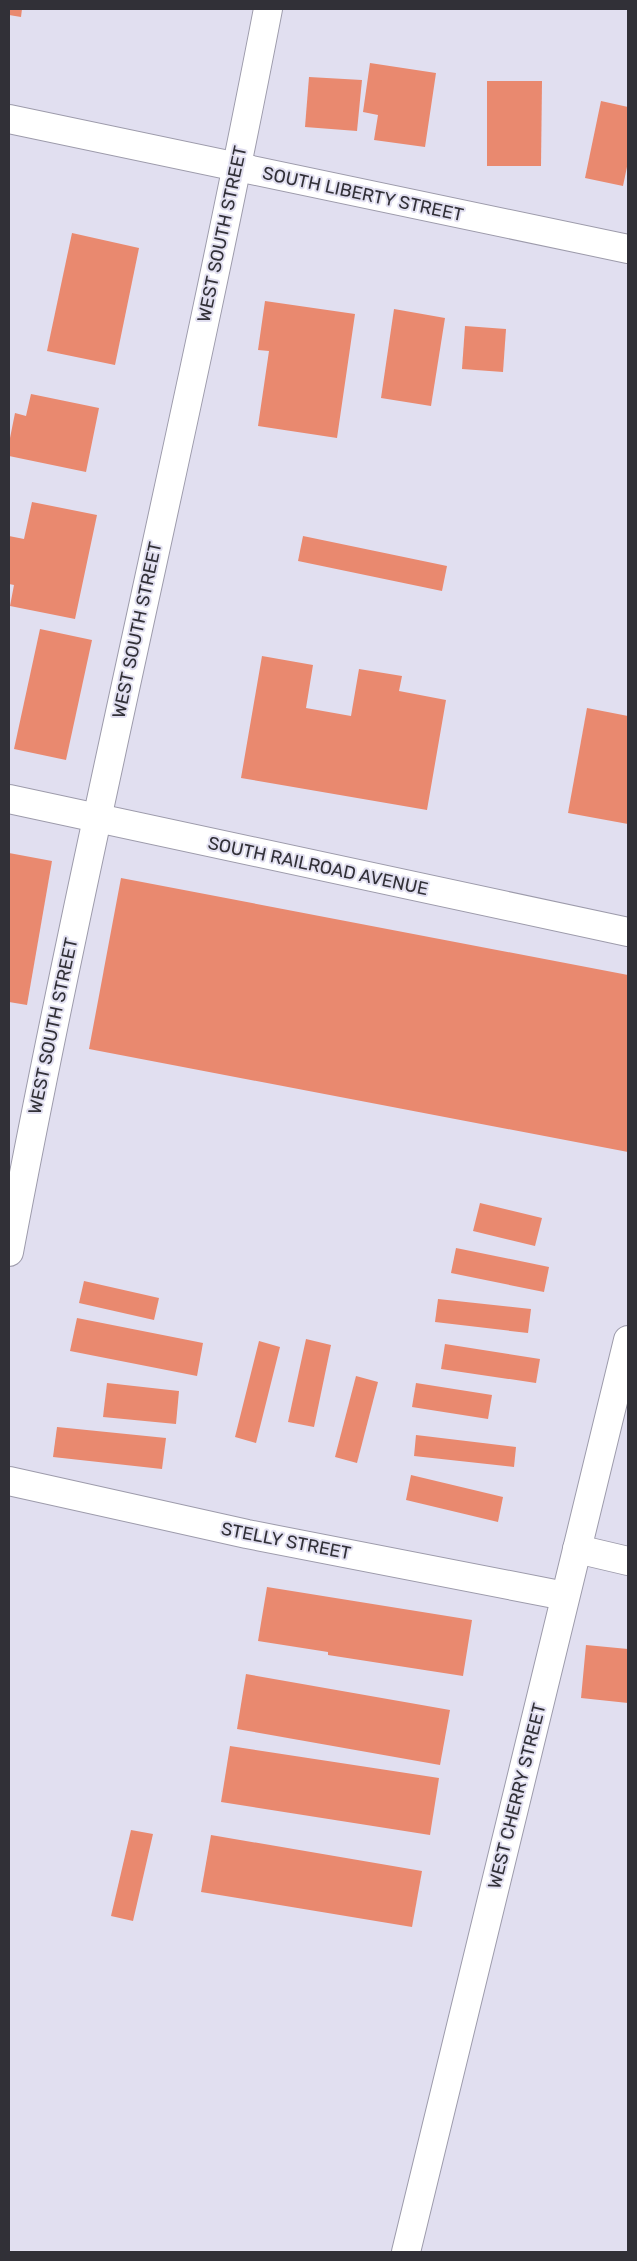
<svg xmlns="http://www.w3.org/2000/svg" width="637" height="2261" font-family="Rubik,sans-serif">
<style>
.building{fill:#e9896f}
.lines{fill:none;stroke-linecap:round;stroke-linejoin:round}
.minor-casing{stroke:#9d9bab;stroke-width:30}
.minor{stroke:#fff;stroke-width:28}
.labels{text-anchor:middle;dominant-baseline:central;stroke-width:4;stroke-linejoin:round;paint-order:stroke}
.street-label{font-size:18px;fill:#313037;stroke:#e1dff0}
</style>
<rect width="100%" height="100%" fill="#e1dff0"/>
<g class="building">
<polygon points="9,9 22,9 21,17 9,15"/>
<polygon points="370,63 436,73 425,147 374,140 378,115 363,112"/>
<polygon points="309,77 362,80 357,131 305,127"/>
<polygon points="487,81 542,81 541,166 487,166"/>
<polygon points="601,101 628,107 628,162 623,186 585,178"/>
<polygon points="72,233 139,248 115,365 47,351"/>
<polygon points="265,301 355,314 337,438 258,426 269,351 258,350"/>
<polygon points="394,309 445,318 431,406 381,398"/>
<polygon points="465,326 506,329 503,372 462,369"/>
<polygon points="31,394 99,408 86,472 9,456 9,443 15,413 26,416"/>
<polygon points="32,502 97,515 75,619 10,606 14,585 9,584 9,536 24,539"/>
<polygon points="303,536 447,566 442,591 298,561"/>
<polygon points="40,629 92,640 66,760 14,749"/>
<polygon points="262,656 313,665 306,708 351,716 359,669 402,676 399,691 446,700 427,810 241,778"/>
<polygon points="587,708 628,716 628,824 568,813"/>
<polygon points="9,853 52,861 27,1005 9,1002"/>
<polygon points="121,878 628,975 628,1152 89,1049"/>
<polygon points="480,1203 542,1218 535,1246 473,1231"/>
<polygon points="456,1248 549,1267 544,1292 451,1273"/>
<polygon points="84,1281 159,1298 154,1320 79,1303"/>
<polygon points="438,1299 531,1309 528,1333 435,1322"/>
<polygon points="77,1318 203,1343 197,1376 70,1351"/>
<polygon points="306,1339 331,1345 314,1427 288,1422"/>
<polygon points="259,1341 280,1347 256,1443 235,1437"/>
<polygon points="445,1344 540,1359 536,1383 441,1369"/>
<polygon points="356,1376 378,1382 357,1463 335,1457"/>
<polygon points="107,1383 179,1391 176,1424 103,1417"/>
<polygon points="416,1383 492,1395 488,1419 412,1407"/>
<polygon points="57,1427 166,1438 162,1469 53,1457"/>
<polygon points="416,1435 516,1447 514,1467 414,1456"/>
<polygon points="411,1475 503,1497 498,1522 406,1500"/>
<polygon points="267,1587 472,1620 463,1676 328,1655 328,1652 258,1641"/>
<polygon points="586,1645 628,1649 628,1703 581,1698"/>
<polygon points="246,1674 450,1710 440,1765 237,1729"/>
<polygon points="230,1746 439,1778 430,1835 221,1802"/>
<polygon points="131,1830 153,1834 133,1921 111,1916"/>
<polygon points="211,1835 422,1871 412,1927 201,1892"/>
</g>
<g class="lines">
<g class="minor-casing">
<g id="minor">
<polyline points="9,119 628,249"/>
<polyline points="9,799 628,932"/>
<path d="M 9,1252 C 87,836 188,425 268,9"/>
<polyline points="9,1481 247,1534 565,1596"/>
<polyline points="577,1549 628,1561"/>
<polyline points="406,2252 628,1340"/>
</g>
</g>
<use href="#minor" class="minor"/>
</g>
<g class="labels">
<g class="street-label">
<text transform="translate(363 194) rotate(12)">SOUTH LIBERTY STREET</text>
<text transform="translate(222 234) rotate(-78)">WEST SOUTH STREET</text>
<text transform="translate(137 630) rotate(-78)">WEST SOUTH STREET</text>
<text transform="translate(318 866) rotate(12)">SOUTH RAILROAD AVENUE</text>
<text transform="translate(53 1026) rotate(-78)">WEST SOUTH STREET</text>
<text transform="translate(286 1541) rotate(11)">STELLY STREET</text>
<text transform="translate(517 1796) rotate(-76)">WEST CHERRY STREET</text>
</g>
</g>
<rect width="637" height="2261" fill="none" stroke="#313037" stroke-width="20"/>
</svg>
